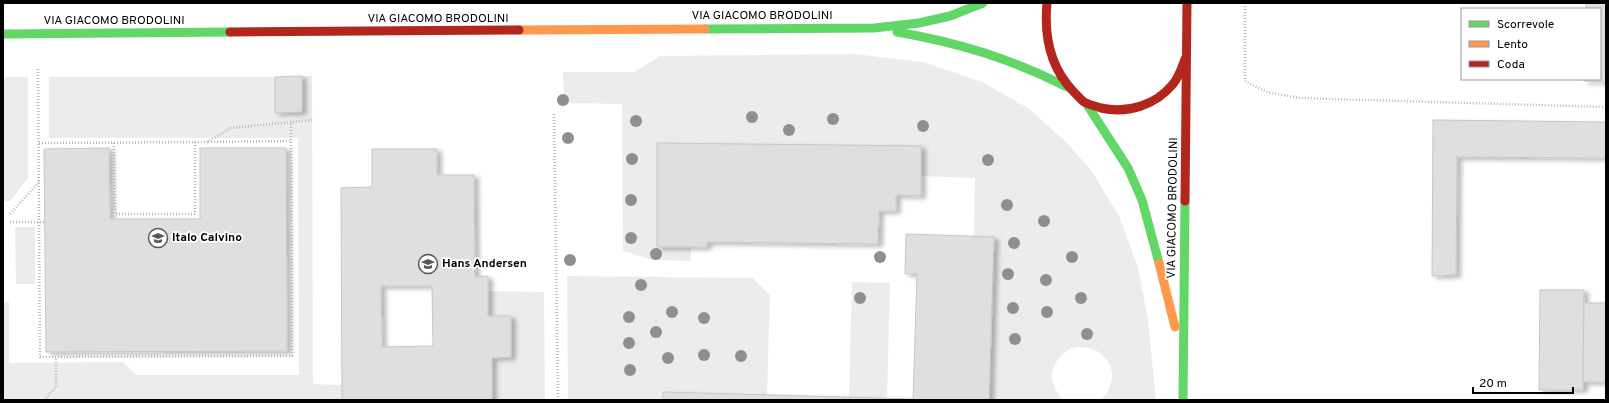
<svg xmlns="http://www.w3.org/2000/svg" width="1609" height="403" font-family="Overpass,sans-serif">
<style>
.green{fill:#ececec}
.building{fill:#dfdfdf;stroke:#c7c7c7;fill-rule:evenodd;filter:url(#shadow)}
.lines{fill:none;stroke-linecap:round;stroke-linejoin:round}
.path{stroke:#b9b9b9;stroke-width:2.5;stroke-dasharray:1 2;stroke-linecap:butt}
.fast{stroke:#63d668;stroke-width:9}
.slow{stroke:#ff974d;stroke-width:9}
.jam{stroke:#b3261e;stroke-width:9}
.tree{fill:#8f8f8f}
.labels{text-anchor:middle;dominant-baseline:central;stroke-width:3.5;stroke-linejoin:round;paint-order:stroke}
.street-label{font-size:12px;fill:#000;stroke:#fff}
.poi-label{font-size:12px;font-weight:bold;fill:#000;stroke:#fff;text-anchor:start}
</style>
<defs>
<filter id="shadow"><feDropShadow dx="4.5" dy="2.5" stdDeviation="2" flood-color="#0004"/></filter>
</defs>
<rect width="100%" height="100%" fill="#fff"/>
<g class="green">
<path d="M 854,54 L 923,62 L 982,82 L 1028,108 L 1065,141 L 1091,170 L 1119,216 L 1138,267 L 1148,320 L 1156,400 L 1101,400 C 1138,360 1072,322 1054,367 C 1049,379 1055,391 1064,400 L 989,400 L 994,237 L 974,236 L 975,178 L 921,176 L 658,143 L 657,246 L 691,247 L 691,261 L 653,260 L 623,251 L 622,104 L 564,103 L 563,72 L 634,72 L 660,56 Z"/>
<polygon points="302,76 312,76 313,384 342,385 342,400 3,400 3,302 9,302 9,363 123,362 136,375 299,375 298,138 49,138 49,77 275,77 275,113 302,112"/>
<polygon points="3,77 28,77 28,178 10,201 3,201"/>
<polygon points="15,227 35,227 35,284 16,284"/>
<polygon points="567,276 753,278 770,295 767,394 663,392 663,400 568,400"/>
<polygon points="852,282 890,283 887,398 849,397"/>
<polygon points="488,291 544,292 545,400 492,400 492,358 511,357 511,317 488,316"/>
</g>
<g class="building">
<polygon points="1586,3 1606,3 1606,82 1584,81 1584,79 1600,79 1600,9 1586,9"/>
<polygon points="302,76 302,112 275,113 275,77"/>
<polygon points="1433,120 1606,122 1606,158 1457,157 1456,275 1432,276"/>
<polygon points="657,143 921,146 921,196 896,195 896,211 879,211 878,244 707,242 707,247 657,247"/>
<polygon points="109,148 110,219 200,219 200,148 286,148 287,351 46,352 44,149"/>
<path d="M 372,149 L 437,149 L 437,175 L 474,175 L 475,277 L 488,276 L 488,316 L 511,316 L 511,357 L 492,358 L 492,400 L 342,400 L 341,188 L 372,187 ZM 381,286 L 432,286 L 433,346 L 382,347 Z"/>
<polygon points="906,234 994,237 989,400 913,400 917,274 905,274"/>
<polygon points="1540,290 1584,290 1583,390 1539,390"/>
<polygon points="1584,303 1606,303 1606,382 1583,382"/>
<polygon points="663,392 845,397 845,400 663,400"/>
<polygon points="845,397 913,399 913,400 845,400"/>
</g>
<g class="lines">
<g class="path">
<polyline points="1245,3 1245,81 1267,92 1300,98 1606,107"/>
<polyline points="38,69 40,357 292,356 291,122"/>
<polyline points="554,114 558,400"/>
<polyline points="208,142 291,141"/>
<polyline points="39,143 207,142 231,128 312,120"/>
<polyline points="114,143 115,214 195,214 195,142"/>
<polyline points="10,214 39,182"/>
<polyline points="10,222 45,222"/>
<polyline points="44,400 56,387 56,357"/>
</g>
<g class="fast">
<polyline points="705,29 874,28 919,23 950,16 983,3"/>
<path d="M 897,32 C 960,43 1009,58 1067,87"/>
<polyline points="3,34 230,32"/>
<polyline points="1086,103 1128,168 1142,200 1159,263"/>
<polyline points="1183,400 1185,201"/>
</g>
<g class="slow">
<polyline points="519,30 705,29"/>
<polyline points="1159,263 1175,327"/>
</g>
<g class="jam">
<path d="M 1047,3 C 1044,35 1050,67 1073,91 C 1077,95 1080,99 1084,102 C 1089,105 1096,106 1101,108 C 1128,114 1156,105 1173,84 C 1179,77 1182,67 1185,59"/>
<polyline points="230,32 519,30"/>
<polyline points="1185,201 1187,3"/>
</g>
</g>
<g class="tree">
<circle cx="563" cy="100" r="6"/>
<circle cx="752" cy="117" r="6"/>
<circle cx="833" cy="119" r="6"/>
<circle cx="636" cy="121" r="6"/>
<circle cx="923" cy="126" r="6"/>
<circle cx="789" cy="130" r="6"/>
<circle cx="568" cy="138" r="6"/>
<circle cx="632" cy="159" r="6"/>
<circle cx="988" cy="160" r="6"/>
<circle cx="631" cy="200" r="6"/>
<circle cx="1007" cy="205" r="6"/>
<circle cx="1044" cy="221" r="6"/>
<circle cx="631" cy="238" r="6"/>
<circle cx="1014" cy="243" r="6"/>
<circle cx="656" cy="254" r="6"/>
<circle cx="880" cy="257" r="6"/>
<circle cx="1072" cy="257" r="6"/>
<circle cx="570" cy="260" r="6"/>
<circle cx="1008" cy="274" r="6"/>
<circle cx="1046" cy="280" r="6"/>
<circle cx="641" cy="285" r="6"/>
<circle cx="860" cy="298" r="6"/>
<circle cx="1081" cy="298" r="6"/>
<circle cx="1013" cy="308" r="6"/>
<circle cx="672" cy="312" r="6"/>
<circle cx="1047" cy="312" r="6"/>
<circle cx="629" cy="317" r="6"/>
<circle cx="704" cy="318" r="6"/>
<circle cx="656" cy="332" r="6"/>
<circle cx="1087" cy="334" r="6"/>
<circle cx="1015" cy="339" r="6"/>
<circle cx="629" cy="343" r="6"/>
<circle cx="704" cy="355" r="6"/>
<circle cx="741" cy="356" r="6"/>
<circle cx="668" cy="358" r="6"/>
<circle cx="630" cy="370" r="6"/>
</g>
<defs>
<g id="school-ring" transform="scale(1)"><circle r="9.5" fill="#fff" stroke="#595959" stroke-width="1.5"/><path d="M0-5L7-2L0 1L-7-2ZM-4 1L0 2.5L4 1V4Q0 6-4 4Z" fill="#595959"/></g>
</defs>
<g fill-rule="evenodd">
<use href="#school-ring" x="158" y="238"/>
<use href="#school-ring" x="428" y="264"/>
</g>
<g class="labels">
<g class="street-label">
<text x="762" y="16">VIA GIACOMO BRODOLINI</text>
<text x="438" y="19">VIA GIACOMO BRODOLINI</text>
<text x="114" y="21">VIA GIACOMO BRODOLINI</text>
<text transform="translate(1173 208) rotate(-89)">VIA GIACOMO BRODOLINI</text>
</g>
<g class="poi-label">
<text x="172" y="238">Italo Calvino</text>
<text x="442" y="264">Hans Andersen</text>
</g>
</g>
<rect width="1609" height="403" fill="none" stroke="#000000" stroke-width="8"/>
<rect x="1461" y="8" width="140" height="72" fill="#ffffff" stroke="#999999"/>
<rect x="1469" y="21" width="20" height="6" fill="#63d668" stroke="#999999"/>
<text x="1497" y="28" font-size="12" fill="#000000">Scorrevole</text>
<rect x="1469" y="41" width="20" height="6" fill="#ff974d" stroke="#999999"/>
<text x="1497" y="48" font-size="12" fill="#000000">Lento</text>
<rect x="1469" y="61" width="20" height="6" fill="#b3261e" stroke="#999999"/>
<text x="1497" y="68" font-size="12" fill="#000000">Coda</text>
<path d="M1473 387v6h100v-6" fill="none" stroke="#000000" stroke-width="2"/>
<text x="1479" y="387" font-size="12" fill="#000000" stroke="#ffffff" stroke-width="3" paint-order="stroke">20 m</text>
</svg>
